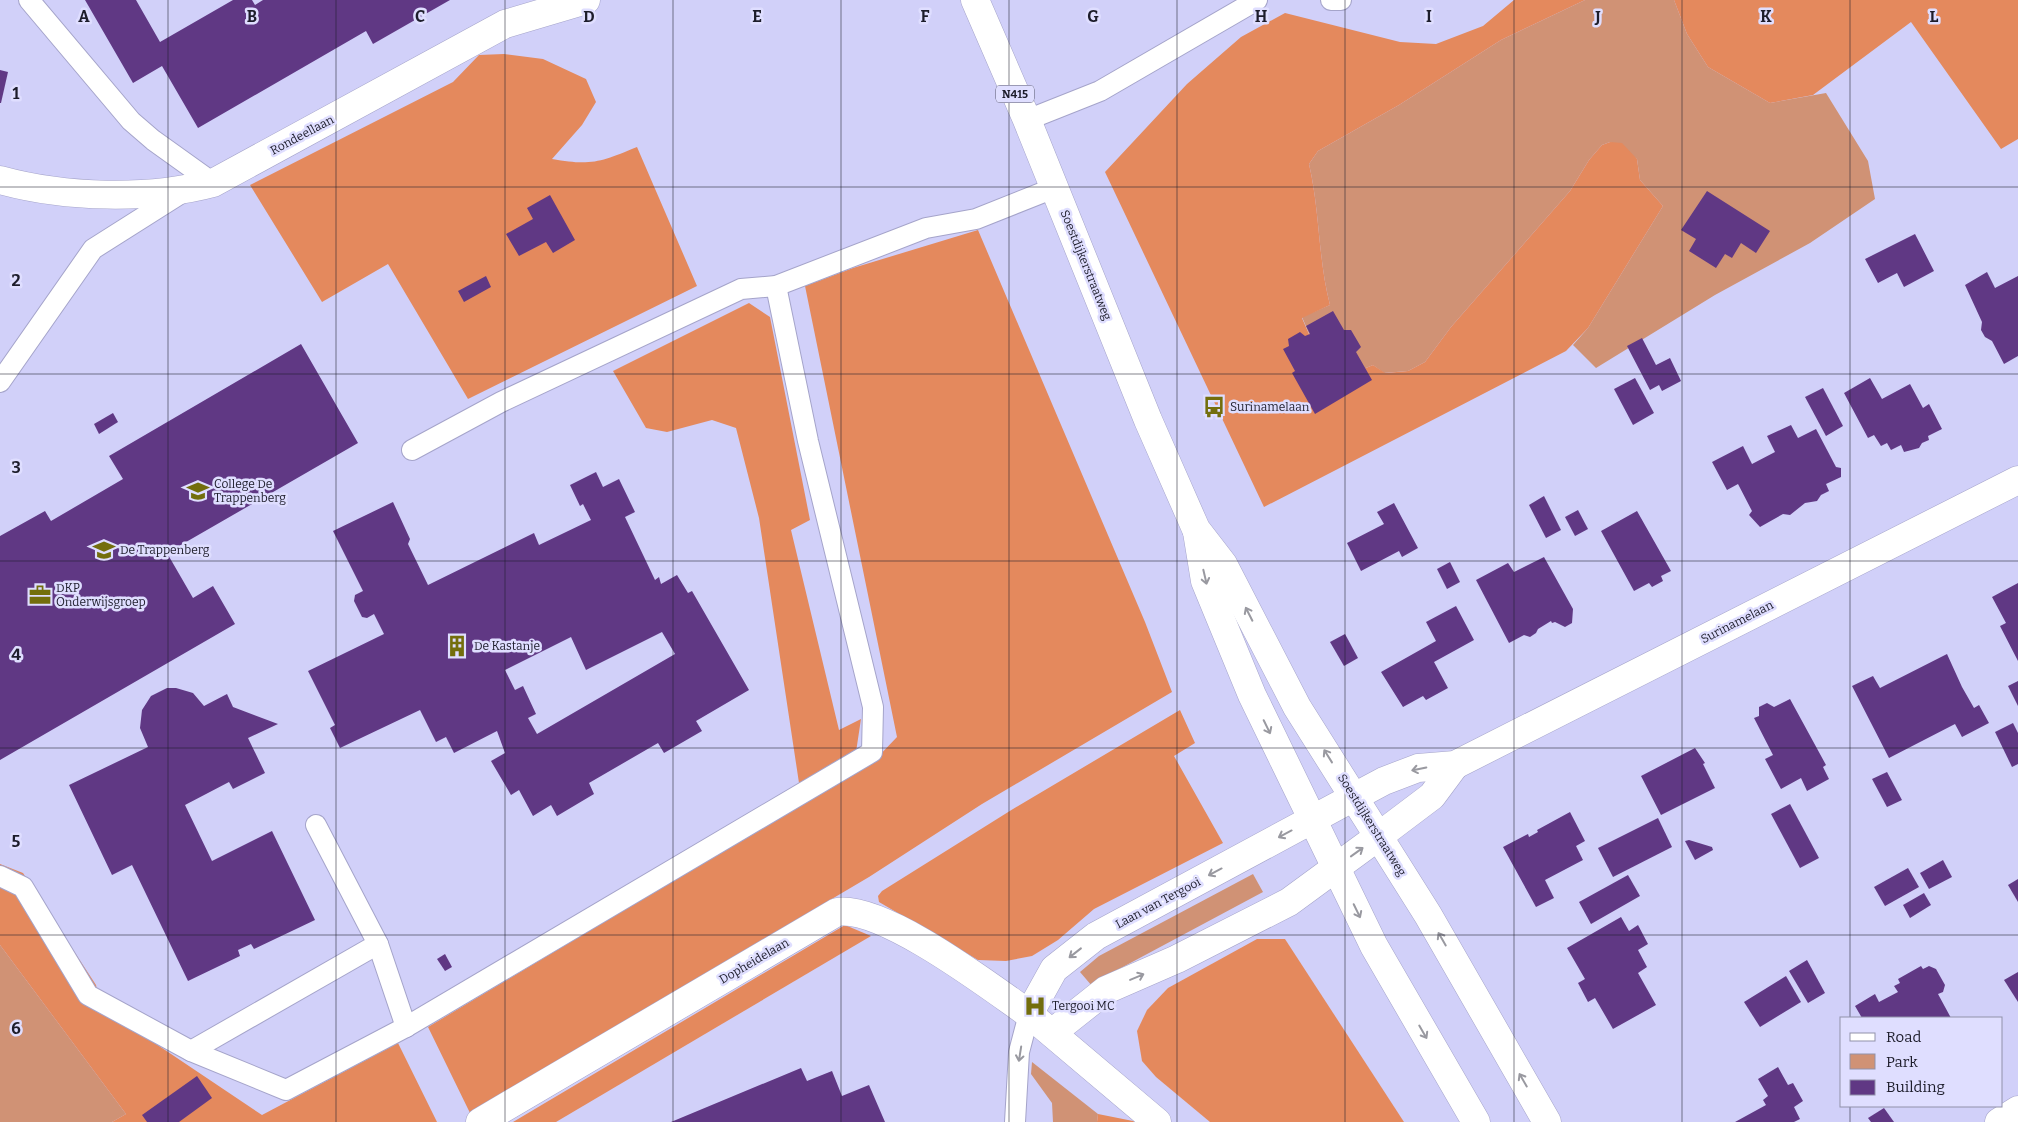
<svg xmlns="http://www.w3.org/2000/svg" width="2018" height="1122" font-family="Bitter,serif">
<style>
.green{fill:#d09275}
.forest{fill:#e4895d}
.building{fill:#603884;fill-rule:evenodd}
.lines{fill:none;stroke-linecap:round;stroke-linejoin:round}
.lane-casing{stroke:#a5a4ca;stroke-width:22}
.street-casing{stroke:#a5a4ca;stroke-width:29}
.secondary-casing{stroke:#a5a4ca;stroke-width:29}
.primary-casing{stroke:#a5a4ca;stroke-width:29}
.lane{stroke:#fff;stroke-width:20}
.street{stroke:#fff;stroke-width:28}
.secondary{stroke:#fff;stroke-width:28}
.primary{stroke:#fff;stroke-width:28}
.oneway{stroke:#9999a0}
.grid{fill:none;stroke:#1d1d2b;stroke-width:1;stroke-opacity:0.55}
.labels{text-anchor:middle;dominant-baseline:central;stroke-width:5;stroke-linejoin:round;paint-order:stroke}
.shield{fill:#dfdeff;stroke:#57576b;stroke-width:1}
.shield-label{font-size:11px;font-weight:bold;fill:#1d1d2b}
.street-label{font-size:12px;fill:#1d1d2b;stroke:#dfdeff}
.poi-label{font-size:12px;fill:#1d1d2b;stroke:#dfdeff;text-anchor:start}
.grid-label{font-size:16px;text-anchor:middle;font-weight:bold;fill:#1d1d2b;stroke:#dfdeff;stroke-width:5;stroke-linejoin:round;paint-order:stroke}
</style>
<rect width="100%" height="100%" fill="#d1d0f9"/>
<g class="green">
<path d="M 1585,0 L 1674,0 L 1687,34 L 1708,67 L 1770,103 L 1826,93 L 1868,161 L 1875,199 L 1810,243 L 1715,295 L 1596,368 L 1573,345 L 1588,328 L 1663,206 L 1640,180 L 1637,159 L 1610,142 L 1602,145 L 1589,160 L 1570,191 L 1451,327 L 1425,362 L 1408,371 L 1384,373 L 1373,365 L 1330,383 L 1302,317 L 1330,305 C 1318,259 1320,211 1309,164 L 1318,151 L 1399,105 L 1501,40 Z"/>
<polygon points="1253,874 1263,892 1106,976 1092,986 1080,972 1099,956"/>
<polygon points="0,945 126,1114 112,1122 0,1122"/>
<polygon points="1032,1062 1098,1114 1097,1122 1053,1122 1052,1103 1031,1074"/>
</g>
<g class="forest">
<path d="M 1514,0 L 1585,0 L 1501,40 L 1399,105 L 1318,151 L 1309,164 C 1320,211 1318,259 1330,305 L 1302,318 L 1330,383 L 1373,365 L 1385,373 L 1408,371 L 1425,362 L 1451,327 L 1570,191 L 1589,160 L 1602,145 L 1610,142 L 1622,143 L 1637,159 L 1640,180 L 1663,206 L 1588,328 L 1566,351 L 1264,507 L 1105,172 L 1187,84 L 1241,37 L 1285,13 L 1400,42 L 1436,44 L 1483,26 Z"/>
<polygon points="1674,0 2018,0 2018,139 2001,149 1911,22 1813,95 1770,103 1708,67 1687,34"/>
<path d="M 504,54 L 543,59 L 586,79 L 596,102 L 582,125 L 552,159 C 591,166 601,162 637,147 L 697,286 L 468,399 L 388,264 L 322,302 L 250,185 L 453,82 L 479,55 Z"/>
<polygon points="978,230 1145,622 1172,692 982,804 869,877 470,1113 428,1027 874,761 897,737 805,286 853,268"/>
<polygon points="749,303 770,317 810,520 791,530 839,730 861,719 856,752 799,783 759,518 736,428 712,420 667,432 646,428 613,371"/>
<polygon points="1180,710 1195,743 1174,756 1223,843 1094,909 1058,940 1032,956 1006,961 978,960 879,902 878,896 882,891 1013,809"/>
<polygon points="0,864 23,873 96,985 101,1007 262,1115 398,1043 437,1122 112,1122 126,1114 0,945"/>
<polygon points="845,925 871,936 556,1122 513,1122"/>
<polygon points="1257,939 1285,939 1404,1122 1210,1122 1156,1077 1142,1061 1137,1031 1147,1010 1168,988"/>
<polygon points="1098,1114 1133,1121 1135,1122 1097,1122"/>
</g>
<g class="building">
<polygon points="85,0 136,0 160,42 233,0 252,0 255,5 263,0 450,0 373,44 366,31 198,128 162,66 133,83"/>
<polygon points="0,70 8,72 1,103 0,103"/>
<polygon points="1707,191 1770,231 1756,253 1741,243 1732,258 1725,254 1716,268 1689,251 1696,239 1681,230"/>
<polygon points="550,195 575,240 553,253 546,242 519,256 506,234 533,219 527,208"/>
<polygon points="1915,234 1934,271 1904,287 1897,273 1878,283 1865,259"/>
<polygon points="1987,272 1995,288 2018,276 2018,356 2004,364 1992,341 1985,337 1981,330 1982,322 1965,285"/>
<polygon points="486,276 491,287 464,302 458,291"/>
<polygon points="1333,311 1344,330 1351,330 1361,347 1356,352 1372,380 1315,414 1292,373 1295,371 1283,349 1289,346 1288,339 1300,332 1305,336 1310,334 1306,326"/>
<polygon points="1642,338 1656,365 1670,358 1681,381 1662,391 1659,385 1650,390 1627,346"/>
<polygon points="301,344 358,443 167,553 193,598 213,586 235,624 0,760 0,536 45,511 51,521 123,479 109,456"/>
<polygon points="1635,378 1654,413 1633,425 1614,389"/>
<polygon points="1870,378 1882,399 1910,384 1923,408 1929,404 1942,429 1928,436 1929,440 1922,443 1919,448 1904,452 1901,445 1891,450 1887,443 1881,446 1874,435 1868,438 1844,393"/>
<polygon points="1823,388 1843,426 1826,436 1805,397"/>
<polygon points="113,413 118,422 99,434 94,424"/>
<polygon points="1791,425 1798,438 1816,429 1836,467 1841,468 1841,477 1826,484 1829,491 1821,495 1817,501 1805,503 1790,515 1783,514 1760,527 1749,515 1752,511 1738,484 1727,490 1712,462 1743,446 1752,464 1775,452 1767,436"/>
<path d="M 596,472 L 603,487 L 619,479 L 635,512 L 625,517 L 655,580 L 659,577 L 661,584 L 677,575 L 688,593 L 692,591 L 749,690 L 696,721 L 702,731 L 664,753 L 658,743 L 589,783 L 594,794 L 557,816 L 551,805 L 533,816 L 519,790 L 511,795 L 491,761 L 505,753 L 497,731 L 454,753 L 446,737 L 436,742 L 420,710 L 340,748 L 330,728 L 335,725 L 308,671 L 384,634 L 374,614 L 367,618 L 362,617 L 354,601 L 355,595 L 363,591 L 333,531 L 393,502 L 410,539 L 408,544 L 428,585 L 534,533 L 539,545 L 591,520 L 583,504 L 580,506 L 570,485 ZM 662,632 L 675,654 L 537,734 L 528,718 L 536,714 L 523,686 L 515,690 L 505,670 L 571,637 L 586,670 Z"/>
<polygon points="1544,496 1561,530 1546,538 1529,505"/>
<polygon points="1394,503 1418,548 1402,557 1399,551 1361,571 1347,543 1384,524 1377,512"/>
<polygon points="1578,510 1588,529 1575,536 1565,517"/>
<polygon points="1637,511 1671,571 1661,576 1663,581 1652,587 1649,583 1634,591 1601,531"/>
<polygon points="1544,557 1573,609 1572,623 1565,627 1555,622 1552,623 1551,621 1538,629 1536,633 1530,637 1524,635 1509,643 1476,580 1508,563 1514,572"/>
<polygon points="1450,562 1460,582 1447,589 1437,569"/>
<polygon points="2018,583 2018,661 2001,628 2000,626 2006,623 1992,597"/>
<polygon points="1456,606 1474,640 1434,662 1448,688 1426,700 1423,696 1403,707 1381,672 1436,641 1426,622"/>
<polygon points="1345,634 1358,658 1344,666 1330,642"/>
<polygon points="1947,654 1962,687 1974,708 1979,705 1989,723 1962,737 1955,724 1889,758 1852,686 1873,676 1880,688"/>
<polygon points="2018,681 2018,706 2008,686"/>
<polygon points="167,688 176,688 193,693 204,706 227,694 233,707 278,724 248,738 265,773 233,789 229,782 185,805 212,861 272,831 315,920 254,949 251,944 238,950 240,956 188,981 132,865 112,875 69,785 148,747 140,728 142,710 151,696"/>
<polygon points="1790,699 1826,765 1823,767 1829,779 1807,791 1801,778 1781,789 1765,759 1773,755 1754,718 1759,716 1759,707 1767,703 1774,707"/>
<polygon points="2013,723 2018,733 2018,764 2012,767 1995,732"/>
<polygon points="1695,748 1705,763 1703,764 1715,788 1661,815 1641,776"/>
<polygon points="1887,772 1902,800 1887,807 1872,779"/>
<polygon points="1790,804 1819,858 1800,868 1771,814"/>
<polygon points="1570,812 1585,841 1576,846 1583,860 1545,880 1554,898 1536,907 1503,847 1528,834 1529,837 1538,832 1537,830"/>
<polygon points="1658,818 1672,847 1613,877 1598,848"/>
<polygon points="1689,840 1712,847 1713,850 1695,860 1685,841"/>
<polygon points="1943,860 1952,877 1929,889 1920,873"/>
<polygon points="1908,868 1919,887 1885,906 1874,887"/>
<polygon points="1628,875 1640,896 1591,924 1579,902"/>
<polygon points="2018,879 2018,902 2008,885"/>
<polygon points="1924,893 1931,905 1910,918 1903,905"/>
<polygon points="1621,917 1629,931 1638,925 1648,944 1638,950 1647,967 1638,973 1656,1005 1613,1029 1595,998 1588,1002 1578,983 1585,979 1567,948"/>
<polygon points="445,954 452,967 445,971 437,959"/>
<polygon points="1807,960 1825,993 1808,1003 1789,971"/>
<polygon points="1921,966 1923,969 1929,966 1936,969 1945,985 1943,992 1938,994 1951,1018 1862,1018 1855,1006 1875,994 1879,1002 1898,992 1894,986 1900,983 1898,979"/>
<polygon points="2018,972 2018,1002 2004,980"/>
<polygon points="1786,976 1801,1002 1760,1027 1744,1002"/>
<polygon points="1778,1067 1788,1085 1793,1083 1803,1101 1794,1107 1800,1119 1794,1122 1735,1122 1766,1105 1763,1100 1768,1096 1758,1079"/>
<polygon points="801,1068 807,1081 832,1071 842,1096 869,1085 885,1122 671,1122"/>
<polygon points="197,1076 212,1098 179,1122 147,1122 142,1115"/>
<polygon points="1884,1108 1894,1122 1871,1122 1868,1118"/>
</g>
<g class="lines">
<g class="lane-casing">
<g id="lane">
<polyline points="29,0 131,121 153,140 213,183"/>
<polyline points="1331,0 1341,0"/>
<polyline points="1027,120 1100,91 1257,0"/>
<polyline points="0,382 93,249 183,192"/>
<polyline points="412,450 501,402 741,289 776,286 926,228 976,219 1054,188"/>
<polyline points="0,876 23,887 88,995 191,1051 378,944 316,825"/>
<polyline points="378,944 406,1027"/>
<polyline points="191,1051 286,1090 406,1027 872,752 873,707 808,441 776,286"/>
<polyline points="1015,1122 1019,1052 1029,1014"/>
</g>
</g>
<g class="street-casing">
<g id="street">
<path d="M 0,180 C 65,198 149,200 213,183 L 505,24 L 586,0"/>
<polyline points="1354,797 1384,781 1418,768 1455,765 2018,480"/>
<polyline points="1379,836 1432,796 1455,765"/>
<path d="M 480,1122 L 837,912 C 883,905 989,986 1029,1014"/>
<polyline points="1999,1122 2018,1110"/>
</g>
</g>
<g class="secondary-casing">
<g id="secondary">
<polyline points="1053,1032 1106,990 1177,959 1289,902 1379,836"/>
<polyline points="1157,1122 1029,1014 1054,969 1096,936 1354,797"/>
</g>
</g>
<g class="primary-casing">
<g id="primary">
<polyline points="975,0 1027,120 1148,420 1196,529 1223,564 1297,707 1428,915 1547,1122"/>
<polyline points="1197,532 1205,581 1252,695 1374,946 1476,1122"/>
</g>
</g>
<use href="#lane" class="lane"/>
<use href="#street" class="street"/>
<use href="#secondary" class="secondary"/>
<use href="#primary" class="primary"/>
</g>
<defs><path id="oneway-shaft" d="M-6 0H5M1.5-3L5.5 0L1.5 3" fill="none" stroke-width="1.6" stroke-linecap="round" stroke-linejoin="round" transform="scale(1.25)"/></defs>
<g class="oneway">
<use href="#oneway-shaft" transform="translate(1205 577) rotate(77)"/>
<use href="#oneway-shaft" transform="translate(1249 614) rotate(-117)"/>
<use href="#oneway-shaft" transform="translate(1267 727) rotate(64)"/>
<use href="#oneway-shaft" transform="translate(1328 756) rotate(-122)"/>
<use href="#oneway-shaft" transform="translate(1419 769) rotate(168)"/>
<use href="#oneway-shaft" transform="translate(1285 834) rotate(152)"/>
<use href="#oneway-shaft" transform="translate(1357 852) rotate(-36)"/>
<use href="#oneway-shaft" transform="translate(1215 872) rotate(152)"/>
<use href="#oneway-shaft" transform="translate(1357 911) rotate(64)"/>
<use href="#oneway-shaft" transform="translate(1442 939) rotate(-120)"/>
<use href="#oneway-shaft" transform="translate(1075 953) rotate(142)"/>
<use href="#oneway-shaft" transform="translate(1137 977) rotate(-23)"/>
<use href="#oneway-shaft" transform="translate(1423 1032) rotate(60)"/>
<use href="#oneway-shaft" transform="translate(1020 1054) rotate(99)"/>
<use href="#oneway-shaft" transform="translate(1523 1080) rotate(-120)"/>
</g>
<path class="grid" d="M 168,0 L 168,1122M 336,0 L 336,1122M 505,0 L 505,1122M 673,0 L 673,1122M 841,0 L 841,1122M 1009,0 L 1009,1122M 1177,0 L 1177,1122M 1345,0 L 1345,1122M 1514,0 L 1514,1122M 1682,0 L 1682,1122M 1850,0 L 1850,1018M 0,187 L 2018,187M 0,374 L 2018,374M 0,561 L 2018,561M 0,748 L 2018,748M 0,935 L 2018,935M 1850,1106 L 1850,1122"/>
<defs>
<g id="bus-bare" transform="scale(1.725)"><path d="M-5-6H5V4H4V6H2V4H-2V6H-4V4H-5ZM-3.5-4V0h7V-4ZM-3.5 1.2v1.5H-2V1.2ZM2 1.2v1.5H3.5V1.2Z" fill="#736e0d" stroke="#dfdeff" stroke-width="2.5" paint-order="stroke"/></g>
<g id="school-bare" transform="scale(1.725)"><path d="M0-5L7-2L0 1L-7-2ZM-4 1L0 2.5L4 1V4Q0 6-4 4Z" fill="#736e0d" stroke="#dfdeff" stroke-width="2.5" paint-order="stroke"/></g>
<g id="office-bare" transform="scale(1.725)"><path d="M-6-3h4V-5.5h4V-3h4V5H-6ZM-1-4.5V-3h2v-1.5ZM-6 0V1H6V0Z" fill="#736e0d" stroke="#dfdeff" stroke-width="2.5" paint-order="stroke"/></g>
<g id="building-bare" transform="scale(1.725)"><path d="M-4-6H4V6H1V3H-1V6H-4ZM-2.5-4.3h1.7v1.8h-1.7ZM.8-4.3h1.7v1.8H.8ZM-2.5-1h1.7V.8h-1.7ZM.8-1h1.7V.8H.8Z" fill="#736e0d" stroke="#dfdeff" stroke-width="2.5" paint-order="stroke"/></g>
<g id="hospital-bare" transform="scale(1.725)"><path d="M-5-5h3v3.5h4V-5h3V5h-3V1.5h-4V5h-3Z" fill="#736e0d" stroke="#dfdeff" stroke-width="2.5" paint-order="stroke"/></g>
</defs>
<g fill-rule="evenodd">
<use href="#bus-bare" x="1214" y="407"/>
<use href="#school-bare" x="198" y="491"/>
<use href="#school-bare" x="104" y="550"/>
<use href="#office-bare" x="40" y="595"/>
<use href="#building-bare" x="457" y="646"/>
<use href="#hospital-bare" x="1035" y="1006"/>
</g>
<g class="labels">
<rect class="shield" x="996" y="85.5" width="38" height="17" rx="4"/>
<g class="shield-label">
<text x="1015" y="94">N415</text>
</g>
<g class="street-label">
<text transform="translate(302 135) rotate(-28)">Rondeellaan</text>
<text transform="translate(1086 265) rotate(68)">Soestdijkerstraatweg</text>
<text transform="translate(1737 622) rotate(-27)">Surinamelaan</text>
<text transform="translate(1372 825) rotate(58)">Soestdijkerstraatweg</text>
<text transform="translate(1158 903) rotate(-28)">Laan van Tergooi</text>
<text transform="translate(754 961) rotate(-30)">Dopheidelaan</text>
</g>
<g class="poi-label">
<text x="1230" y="407">Surinamelaan</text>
<text x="214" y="484">College De<tspan x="214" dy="14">Trappenberg</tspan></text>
<text x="120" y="550">De Trappenberg</text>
<text x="56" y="588">DKP<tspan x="56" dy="14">Onderwijsgroep</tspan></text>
<text x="474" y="646">De Kastanje</text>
<text x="1052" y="1006">Tergooi MC</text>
</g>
</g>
<g class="grid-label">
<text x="84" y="22">A</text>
<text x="252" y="22">B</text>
<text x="420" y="22">C</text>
<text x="589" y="22">D</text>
<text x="757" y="22">E</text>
<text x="925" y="22">F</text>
<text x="1093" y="22">G</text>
<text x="1261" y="22">H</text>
<text x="1429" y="22">I</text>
<text x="1598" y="22">J</text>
<text x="1766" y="22">K</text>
<text x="1934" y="22">L</text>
<text x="16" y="99">1</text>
<text x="16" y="286">2</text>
<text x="16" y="473">3</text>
<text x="16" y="660">4</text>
<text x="16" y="847">5</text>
<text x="16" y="1034">6</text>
</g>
<rect x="1840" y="1017" width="162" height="90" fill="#dfdeff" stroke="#9191aa"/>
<rect x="1850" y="1033" width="25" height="8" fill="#ffffff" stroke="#9191aa"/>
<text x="1886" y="1042" font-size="15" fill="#1d1d2b">Road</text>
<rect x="1850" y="1054" width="25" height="15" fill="#d09275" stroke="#9191aa"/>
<text x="1886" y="1067" font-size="15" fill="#1d1d2b">Park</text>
<rect x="1850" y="1080" width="25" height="15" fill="#603884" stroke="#9191aa"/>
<text x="1886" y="1092" font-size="15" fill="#1d1d2b">Building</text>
</svg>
